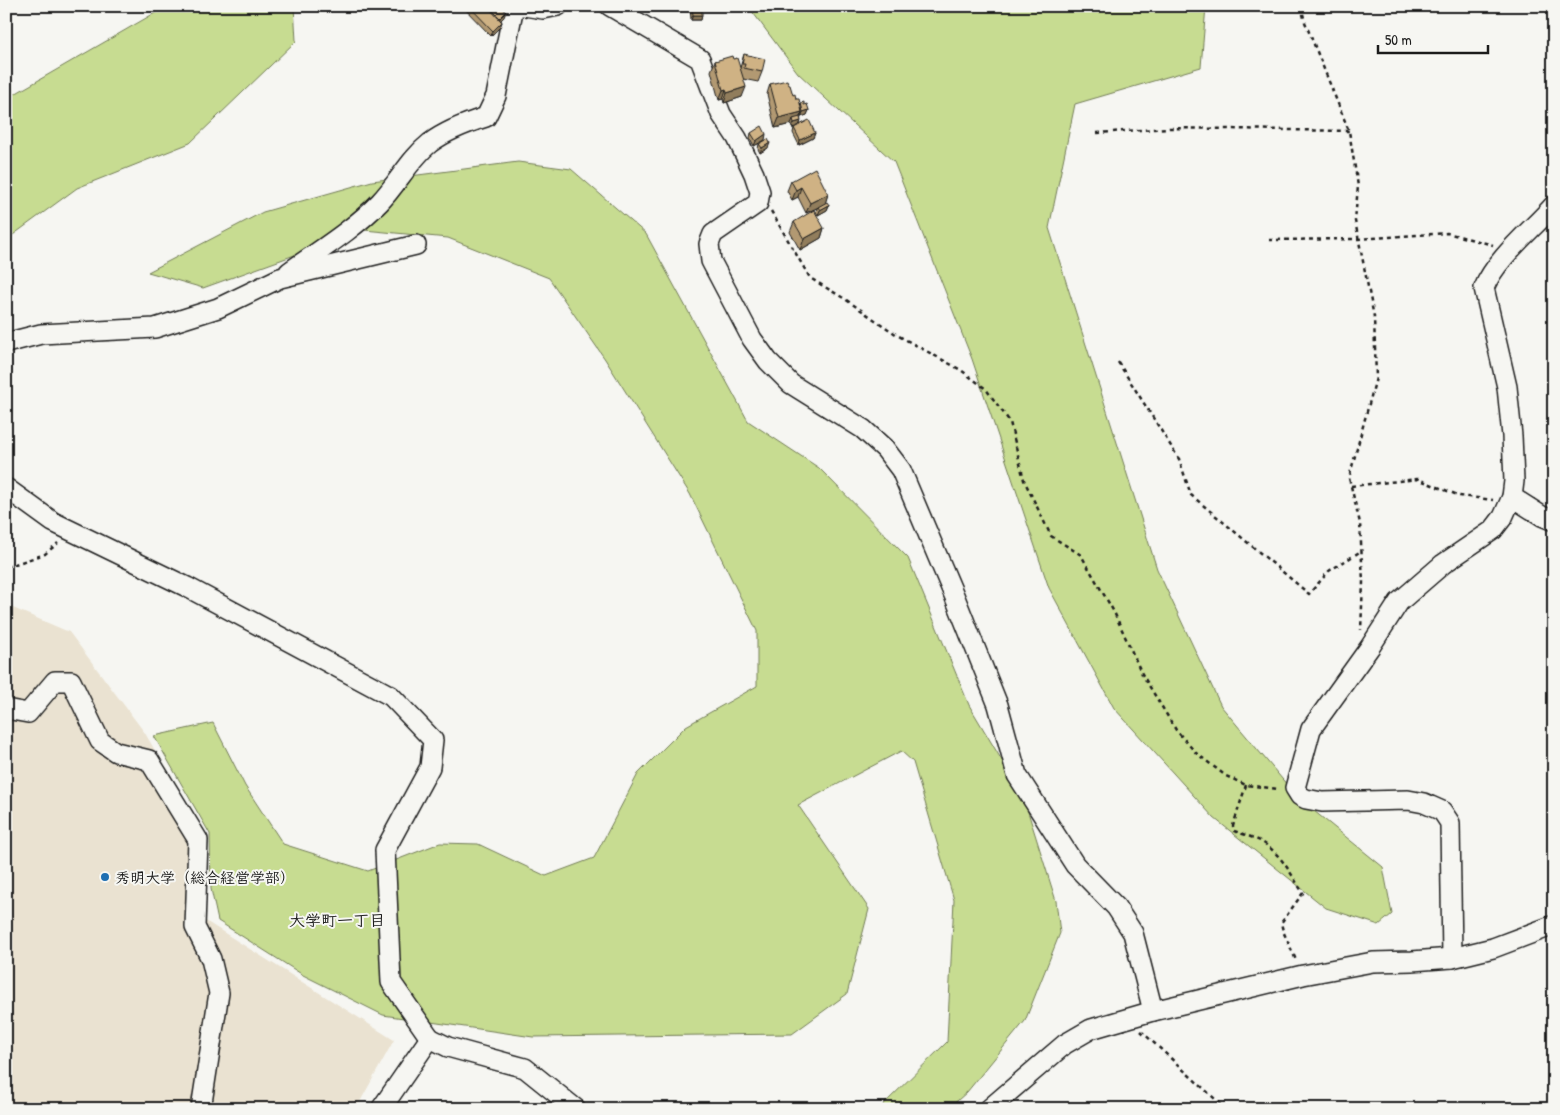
<svg xmlns="http://www.w3.org/2000/svg" width="1560" height="1115" font-family="'Patrick Hand','Klee One',sans-serif">
<style>
.built{fill:#eae2d1}
.green{fill:#c7dc91;stroke:#727c56}
.lines{fill:none;stroke-linecap:round;stroke-linejoin:round}
.minor-casing{stroke:#1c1c1c;stroke-width:22}
.path{stroke:#1c1c1c;stroke-width:2.5;stroke-dasharray:4 4;stroke-linecap:butt}
.minor{stroke:#f6f6f2;stroke-width:19}
.wall{fill:#b29972;stroke:#1c1c1c}
.shaded-wall{fill:#917d5c;stroke:#1c1c1c}
.building{fill:#cfb284;stroke:#1c1c1c}
.poi-dot{fill:#1f6fb2;stroke:#f6f6f2;stroke-width:2}
.labels{text-anchor:middle;dominant-baseline:central;stroke-width:4;stroke-linejoin:round;paint-order:stroke}
.poi-label{font-size:15px;font-weight:bold;fill:#1c1c1c;stroke:#f6f6f2;text-anchor:start}
.neighbourhood-label{font-size:16px;font-weight:bold;fill:#1c1c1c;stroke:#f6f6f2}
</style>
<rect width="100%" height="100%" fill="#f6f6f2"/>
<filter id="ink" filterUnits="userSpaceOnUse"><feTurbulence type="fractalNoise" baseFrequency=".02" numOctaves="2"/><feDisplacementMap in="SourceGraphic" scale="10" xChannelSelector="R" yChannelSelector="G"/><feConvolveMatrix kernelMatrix="1 2 1 2 8 2 1 2 1" color-interpolation-filters="sRGB"/></filter>
<g filter="url(#ink)">
<polygon class="built" points="6,605 69,632 145,733 202,833 204,920 394,1040 356,1109 6,1109"/>
<g class="green">
<polygon points="167,6 294,6 296,41 190,143 77,188 6,240 6,99"/>
<polygon points="748,6 1206,6 1201,67 1075,104 1049,228 1157,569 1221,706 1298,798 1383,867 1392,914 1379,925 1326,908 1214,818 1114,708 1049,588 972,359 894,162 798,73"/>
<polygon points="518,162 571,169 646,234 748,421 819,468 908,558 969,705 1023,796 1056,901 1060,933 1025,1021 967,1092 948,1109 879,1109 947,1042 954,900 913,762 901,751 798,805 869,909 847,994 792,1034 533,1037 383,1015 303,975 218,921 211,889 210,834 154,736 213,723 245,786 283,844 368,871 440,843 478,844 546,876 594,858 638,774 686,726 757,686 757,631 690,494 605,359 549,278 448,238 364,230 203,288 148,272 263,212 372,181"/>
</g>
<g class="lines">
<g class="minor-casing">
<g id="minor">
<polyline points="524,6 543,9 558,6"/>
<polyline points="610,6 700,59 721,114 737,138 754,174 760,192 758,203 713,234 709,244 711,261 752,339 768,361 791,384 863,429 885,449 901,470 954,595 998,705 1017,775 1075,865 1116,907 1133,933 1153,1011"/>
<path d="M 289,272 C 320,250 354,229 380,202 C 398,183 410,159 430,143 C 446,131 467,123 486,117 L 496,96 L 514,6"/>
<polyline points="6,343 41,334 155,328 218,308 280,278 416,245"/>
<polyline points="6,488 53,522 187,587 391,696 433,740 430,767 385,850 391,982 430,1038"/>
<polyline points="1512,497 1542,516 1554,521"/>
<polyline points="6,709 28,713 55,681 71,681 100,741 116,752 149,760 198,840 195,927 211,959 219,993 201,1109"/>
<path d="M 1452,958 L 1450,823 L 1442,811 L 1424,803 L 1408,800 L 1322,802 L 1306,799 L 1300,796 L 1295,788 L 1311,729 L 1370,647 L 1399,602 L 1443,564 L 1493,530 L 1503,517 L 1512,497 L 1514,481 L 1512,436 L 1507,387 L 1484,288 C 1496,258 1533,229 1554,205"/>
<polyline points="381,1109 430,1038 448,1047 525,1068 576,1109"/>
<polyline points="989,1109 1065,1044 1091,1029 1153,1011 1303,975 1373,962 1412,961 1452,958 1493,948 1554,925"/>
</g>
</g>
<g class="path">
<polyline points="1301,6 1305,22 1349,131 1358,186 1355,221 1374,317 1376,378 1349,478 1360,523 1363,582 1361,630"/>
<polyline points="1097,133 1169,128 1349,131"/>
<polyline points="771,211 810,278 845,299 897,335 961,370 986,389 1010,422 1024,480 1051,536 1081,555 1114,612 1142,674 1176,730 1196,753 1226,776 1246,785 1279,789"/>
<polyline points="1269,240 1358,239 1447,233 1493,245"/>
<polyline points="1118,362 1179,459 1191,495 1309,594 1329,571 1361,551"/>
<polyline points="1351,486 1418,479 1460,496 1493,500"/>
<polyline points="6,567 45,554 58,543"/>
<path d="M 1246,785 L 1233,826 L 1234,831 C 1243,834 1252,837 1260,841 C 1280,852 1291,874 1303,893 L 1281,923 L 1283,931 L 1296,960"/>
<polyline points="1141,1031 1226,1109"/>
</g>
<use href="#minor" class="minor"/>
</g>
<g class="wall">
<polygon points="462,6 487,6 493,12 493,11 504,17 501,20 502,22 500,27 491,36"/>
<polygon points="690,6 702,6 701,20 691,20"/>
<polygon points="744,54 762,72 758,82 743,79 742,97 724,103 723,99 719,100 711,71 715,61 733,59 740,68"/>
<polygon points="770,84 789,85 793,95 800,104 801,103 804,105 809,110 807,115 801,117 801,116 800,125 815,133 813,138 799,145 793,133 794,128 792,128 791,124 775,128 767,94"/>
<polygon points="751,133 765,140 754,146 750,138"/>
<polygon points="759,144 768,148 760,153 758,149"/>
<polygon points="791,181 828,194 825,203 829,205 827,210 818,215 816,212 817,208 806,213 798,197 792,200 787,191"/>
<polygon points="794,222 824,228 821,238 800,250 790,232"/>
</g>
<g class="shaded-wall">
<polygon points="506,12 504,17 498,23 500,18"/>
<polygon points="693,15 702,15 701,20 691,20"/>
<polygon points="502,22 500,27 491,36 493,31"/>
<polygon points="746,87 742,97 724,103 727,93"/>
<polygon points="726,89 723,99 719,100 723,90"/>
<polygon points="809,110 807,115 801,117 803,112"/>
<polygon points="802,112 798,122 793,119 791,124 775,128 779,118"/>
<polygon points="801,121 799,126 792,128 794,123"/>
<polygon points="815,133 813,138 799,145 800,140"/>
<polygon points="766,134 765,140 754,146 756,141"/>
<polygon points="770,143 768,148 760,153 762,148"/>
<polygon points="801,187 798,197 792,200 796,190"/>
<polygon points="828,194 825,204 806,213 810,203"/>
<polygon points="829,205 827,210 818,215 820,210"/>
<polygon points="824,228 821,238 800,250 804,239"/>
</g>
<g class="building">
<polygon points="469,6 487,6 502,22 493,31"/>
<polygon points="498,6 500,6 506,12 500,18 493,11"/>
<polygon points="692,6 702,6 702,15 693,15"/>
<polygon points="744,54 765,59 762,72 744,68 745,64 742,64"/>
<polygon points="732,56 733,59 737,58 746,87 727,93 726,89 723,90 715,61"/>
<polygon points="787,80 789,85 790,85 793,95 795,94 796,99 799,99 802,112 779,118 770,84"/>
<polygon points="804,102 804,105 807,104 809,110 803,112 801,103"/>
<polygon points="800,117 801,121 794,123 793,119"/>
<polygon points="809,120 815,133 800,140 794,128"/>
<polygon points="762,126 766,134 756,141 751,133"/>
<polygon points="768,139 770,143 762,148 759,144"/>
<polygon points="815,168 828,194 810,203 801,187 796,190 791,181"/>
<polygon points="827,202 829,205 820,210 818,207"/>
<polygon points="814,210 824,228 804,239 794,222"/>
</g>
</g>
<circle class="poi-dot" cx="105" cy="877" r="5"/>
<g class="labels">
<g class="poi-label">
<text x="115" y="877">秀明大学（総合経営学部）</text>
</g>
<g class="neighbourhood-label">
<text x="337" y="920">大学町一丁目</text>
</g>
</g>
<rect width="1560" height="1115" fill="none" stroke="#f6f6f2" stroke-width="25"/>
<rect x="12" y="12" width="1535" height="1090" fill="none" stroke="#1c1c1c" stroke-width="2" filter="url(#ink)"/>
<path d="M1378 45v8h110v-8" fill="none" stroke="#1c1c1c" stroke-width="2.5"/>
<text x="1385" y="45" font-size="15" fill="#1c1c1c" stroke="#f6f6f2" stroke-width="4" paint-order="stroke">50 m</text>
</svg>
